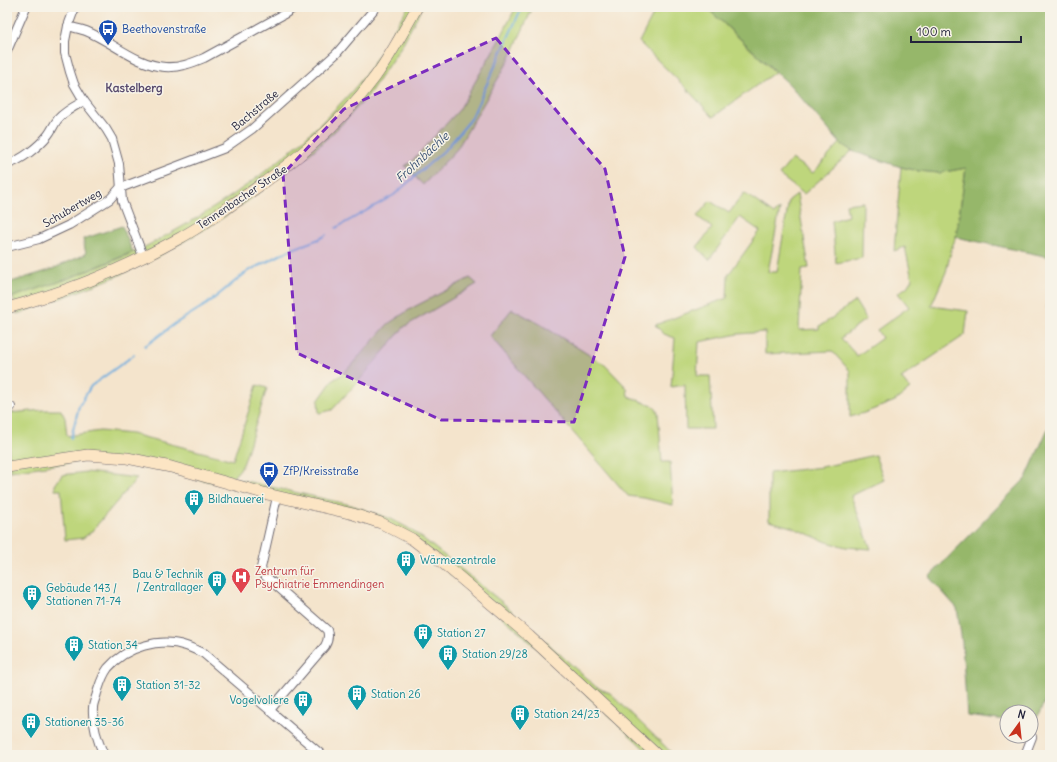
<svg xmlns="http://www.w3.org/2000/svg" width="1057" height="762" font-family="Delius,sans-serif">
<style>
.green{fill:#bed67b;stroke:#707c5b}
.forest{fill:#96b76b;stroke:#5c6c53}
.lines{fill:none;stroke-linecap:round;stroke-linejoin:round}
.stream{stroke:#6aaddf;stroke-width:2}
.street-casing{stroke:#6c666e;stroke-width:10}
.secondary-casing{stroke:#6c666e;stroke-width:12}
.street{stroke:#fff;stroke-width:8}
.secondary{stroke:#fce5c4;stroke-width:11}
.marked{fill:#7b2cbf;fill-opacity:0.2;stroke:#7b2cbf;stroke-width:3;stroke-dasharray:8 5;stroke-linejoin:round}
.labels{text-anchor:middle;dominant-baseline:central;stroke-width:3;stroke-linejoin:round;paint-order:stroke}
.transit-label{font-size:11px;fill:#164399;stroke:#f7f3e8;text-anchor:start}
.street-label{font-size:11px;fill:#22223b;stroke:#f7f3e8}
.culture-label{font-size:11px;fill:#0d838f;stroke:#f7f3e8;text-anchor:start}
.health-label{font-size:11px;fill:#be3a42;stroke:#f7f3e8;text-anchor:start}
.neighbourhood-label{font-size:12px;font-weight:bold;fill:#594b6e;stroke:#f7f3e8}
.water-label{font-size:12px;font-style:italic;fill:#3b5374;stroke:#f7f3e8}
</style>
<rect width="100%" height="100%" fill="#f7f3e8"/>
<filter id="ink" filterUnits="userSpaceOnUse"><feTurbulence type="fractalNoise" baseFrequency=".025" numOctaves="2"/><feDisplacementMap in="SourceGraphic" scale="8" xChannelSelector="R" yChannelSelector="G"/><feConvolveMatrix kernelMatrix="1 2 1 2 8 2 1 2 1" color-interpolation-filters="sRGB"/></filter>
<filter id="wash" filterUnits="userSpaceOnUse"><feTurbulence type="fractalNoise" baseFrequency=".012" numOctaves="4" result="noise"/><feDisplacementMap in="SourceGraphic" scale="16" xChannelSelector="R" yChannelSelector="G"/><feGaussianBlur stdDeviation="0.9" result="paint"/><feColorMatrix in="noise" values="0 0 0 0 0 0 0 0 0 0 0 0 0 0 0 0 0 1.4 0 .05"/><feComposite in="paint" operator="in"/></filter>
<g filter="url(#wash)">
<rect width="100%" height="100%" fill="#f4e4cc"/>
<g class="green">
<path d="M 408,7 L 422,7 L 402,45 L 367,97 L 338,128 L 312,152 L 252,198 L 215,223 L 150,261 L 115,277 L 69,295 L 17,314 L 13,297 C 53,284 93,270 132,253 C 148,246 163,237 178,229 C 229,200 277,166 319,125 C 336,108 354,91 368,71 C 382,51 394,28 408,7 Z"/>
<polygon points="516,7 533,7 509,60 457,149 423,185 405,166 411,162 459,110 502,35"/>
<polygon points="657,7 706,7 775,72 713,117 685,87 639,42"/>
<polygon points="840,143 852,151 804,194 779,175 792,159 813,173"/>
<polygon points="901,167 919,171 939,173 966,168 956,237 952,247 946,272 931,306 968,311 965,335 901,378 910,389 895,401 864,413 850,417 850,371 832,351 765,354 765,332 738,334 699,342 697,376 710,376 713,429 686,429 685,385 671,387 675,338 664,334 655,325 727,298 728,275 760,231 740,217 709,260 697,247 712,228 697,216 710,201 729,213 744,193 774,214 780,209 768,272 777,272 789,200 797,194 809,268 802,269 799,330 819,329 819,326 825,323 855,301 866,319 841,338 857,356 882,338 877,330 909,307 898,293 907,287 912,279 905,247 894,251"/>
<polygon points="863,202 862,258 836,263 832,221 848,216 846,204"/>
<polygon points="470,278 477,284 404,327 364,375 332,410 319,413 318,401 333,380 343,374 388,324 412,308"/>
<polygon points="512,309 540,324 605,365 627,388 628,396 655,407 658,413 662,462 670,462 673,505 644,498 628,496 490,336"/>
<polygon points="257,385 267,388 244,462 241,468 232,478 351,505 391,519 408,528 425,540 503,603 596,687 610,693 674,755 651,755 514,627 405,536 367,520 134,463 89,460 10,471 9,458 8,413 44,410 61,410 65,418 67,436 100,431 132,434 233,460"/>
<polygon points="875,455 884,480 851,496 871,549 846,547 827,542 791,527 769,521 769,473 822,467"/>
<polygon points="86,472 137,478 91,532 83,538 65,540 61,490 55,490 55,485 62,475"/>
</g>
<g class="forest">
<polygon points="706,7 1050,7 1050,309 1047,308 1049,257 956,237 966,168 939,173 919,171 901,167 852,151 840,143 790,85"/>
<polygon points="122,226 133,252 65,280 7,299 7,275 11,282 50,270 86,254 83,239"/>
<polygon points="1050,424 1050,691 1032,728 1031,728 1031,712 1007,712 1007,721 967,716 962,642 957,608 929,577 1026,478"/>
</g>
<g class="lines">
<g class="stream">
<polyline points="336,228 394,195 447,148 471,119 522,7"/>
<polyline points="145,346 176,323 207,304 248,271 290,250 319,239 326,235"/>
<polyline points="71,438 79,406 91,386 134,355"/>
</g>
</g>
</g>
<g filter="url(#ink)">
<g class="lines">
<g class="street-casing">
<g id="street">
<polyline points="75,7 68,26 65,41 65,53 70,72 74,84 84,101 106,129 112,139 119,164 122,201 143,256"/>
<path d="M 68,26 C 74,28 81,29 86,31 C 113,42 136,65 165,67 C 179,68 192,63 204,58 L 286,13 L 295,7"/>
<polyline points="7,51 26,7"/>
<path d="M 7,164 C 21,161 39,146 48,135 C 52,130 54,124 58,119 C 65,111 75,106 84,101"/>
<polyline points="7,247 39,239 69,225 110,199 120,188 225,148 252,129 337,53 376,7"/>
<polyline points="7,407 11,407"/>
<path d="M 270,710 L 325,646 C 328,641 329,636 327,630 L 263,574 L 261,568 L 277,497"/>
<path d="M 104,755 C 97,740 92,725 93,708 C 93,703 96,698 97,693 C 100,684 102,676 108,668 C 126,647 160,637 186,646 C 192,648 198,651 203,653 L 322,755"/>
<polyline points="1025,755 1032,737"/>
</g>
</g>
<g class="secondary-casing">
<g id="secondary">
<path d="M 7,308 C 67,292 126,268 180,238 C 200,227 218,214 236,202 C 288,167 338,128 375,77 C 391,55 404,31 417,7"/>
<polyline points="7,467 14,466 74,457 88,455 127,458 171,467 267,494 353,514 381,523 412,539 438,559 529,636 657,755"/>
</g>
</g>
<use href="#street" class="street"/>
<use href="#secondary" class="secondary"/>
</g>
</g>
<path class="marked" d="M 496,38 L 605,169 L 625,257 L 574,422 L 441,420 L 297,353 L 283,174 L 344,109 Z"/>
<defs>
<g id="bus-pin" transform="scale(1)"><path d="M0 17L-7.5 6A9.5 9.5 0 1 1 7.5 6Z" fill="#1a4fb4" stroke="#f7f3e8"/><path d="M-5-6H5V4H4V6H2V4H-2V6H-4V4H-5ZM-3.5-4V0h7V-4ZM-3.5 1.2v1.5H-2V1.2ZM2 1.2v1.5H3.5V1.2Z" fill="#fff"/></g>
<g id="building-pin" transform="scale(1)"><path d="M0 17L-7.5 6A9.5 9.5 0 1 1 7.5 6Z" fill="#0f9aa8" stroke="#f7f3e8"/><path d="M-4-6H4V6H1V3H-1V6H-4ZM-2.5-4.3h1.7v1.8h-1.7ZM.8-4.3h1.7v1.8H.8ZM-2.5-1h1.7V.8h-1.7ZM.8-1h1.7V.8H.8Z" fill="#fff"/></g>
<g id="hospital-pin" transform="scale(1)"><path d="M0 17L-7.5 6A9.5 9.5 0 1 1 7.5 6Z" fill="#e0444e" stroke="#f7f3e8"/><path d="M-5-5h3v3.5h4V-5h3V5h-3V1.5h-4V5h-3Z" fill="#fff"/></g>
</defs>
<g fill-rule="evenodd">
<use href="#bus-pin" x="108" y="29"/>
<use href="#bus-pin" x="269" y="471"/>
<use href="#building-pin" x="194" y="499"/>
<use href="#building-pin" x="406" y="560"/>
<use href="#hospital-pin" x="241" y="577"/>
<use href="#building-pin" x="217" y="580"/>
<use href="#building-pin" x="32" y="594"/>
<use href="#building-pin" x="423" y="633"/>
<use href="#building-pin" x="74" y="645"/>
<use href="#building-pin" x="448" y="654"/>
<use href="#building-pin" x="122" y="685"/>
<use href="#building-pin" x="357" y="694"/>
<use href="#building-pin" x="303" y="700"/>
<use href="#building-pin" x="520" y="714"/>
<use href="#building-pin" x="31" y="722"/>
</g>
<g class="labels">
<g class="transit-label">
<text x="122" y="29">Beethovenstraße</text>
<text x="283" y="471">ZfP/Kreisstraße</text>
</g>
<g class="street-label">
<text transform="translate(255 110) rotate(-40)">Bachstraße</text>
<text transform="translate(242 197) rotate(-34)">Tennenbacher Straße</text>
<text transform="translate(72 208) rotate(-30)">Schubertweg</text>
</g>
<g class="culture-label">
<text x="208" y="499">Bildhauerei</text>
<text x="420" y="560">Wärmezentrale</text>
<text x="203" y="574" text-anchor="end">Bau &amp; Technik<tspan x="203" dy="13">/ Zentrallager</tspan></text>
<text x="46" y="588">Gebäude 143 /<tspan x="46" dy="13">Stationen 71-74</tspan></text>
<text x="437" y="633">Station 27</text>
<text x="88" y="645">Station 34</text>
<text x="462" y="654">Station 29/28</text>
<text x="136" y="685">Station 31-32</text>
<text x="371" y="694">Station 26</text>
<text x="289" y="700" text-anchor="end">Vogelvoliere</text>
<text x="534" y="714">Station 24/23</text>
<text x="45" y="722">Stationen 35-36</text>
</g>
<g class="health-label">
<text x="255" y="571">Zentrum für<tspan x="255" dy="13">Psychiatrie Emmendingen</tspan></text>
</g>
<g class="neighbourhood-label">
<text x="134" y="87">Kastelberg</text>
</g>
<g class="water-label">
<text transform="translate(422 157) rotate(-43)">Frohnbächle</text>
</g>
</g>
<rect width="1057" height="762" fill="none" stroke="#f7f3e8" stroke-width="24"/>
<g transform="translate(1019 724) rotate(15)"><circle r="19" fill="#f7f3e8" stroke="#a29fa3"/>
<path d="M0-3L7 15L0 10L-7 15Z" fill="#c8321e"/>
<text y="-6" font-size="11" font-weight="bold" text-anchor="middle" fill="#22223b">N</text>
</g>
<path d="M911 36v6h110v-6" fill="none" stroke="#22223b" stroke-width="2"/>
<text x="917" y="36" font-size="12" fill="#22223b" stroke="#f7f3e8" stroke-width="3" paint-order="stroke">100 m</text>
</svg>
